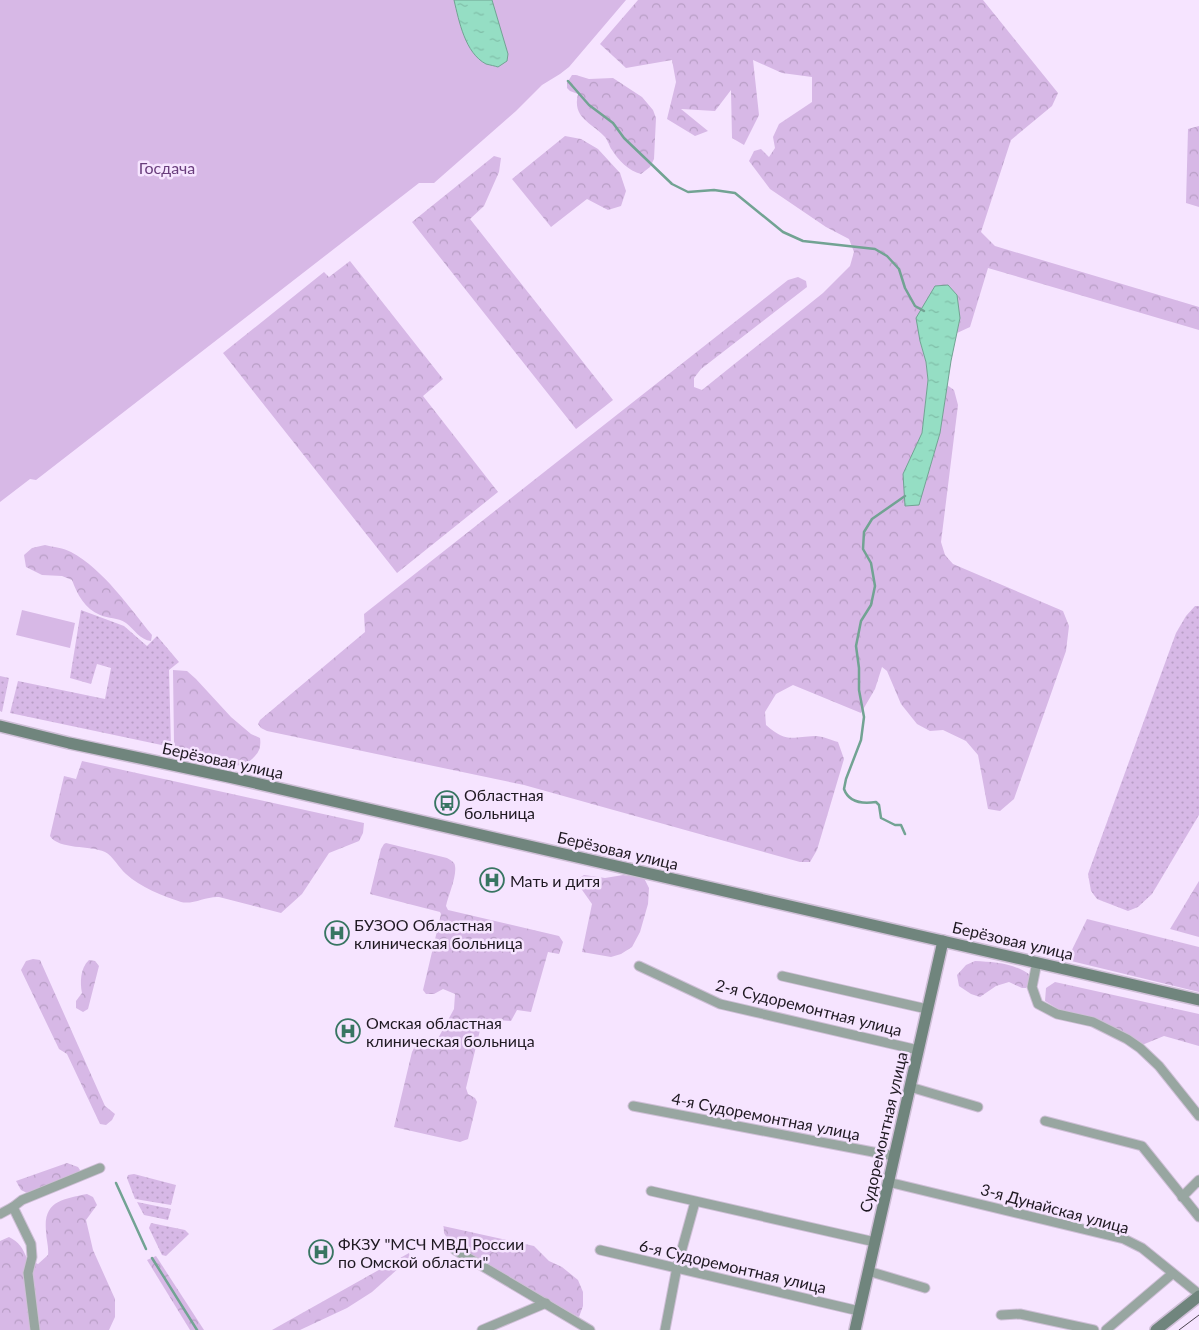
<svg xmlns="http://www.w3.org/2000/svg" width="1199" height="1330" font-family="Lato,sans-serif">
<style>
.grass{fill:url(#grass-dots)}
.forest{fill:url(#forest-crowns)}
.park{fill:#d7b8e6}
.water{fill:url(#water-ripples);stroke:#72a393}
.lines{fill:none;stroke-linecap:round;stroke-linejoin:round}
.stream{stroke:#72a393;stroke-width:2.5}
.street-casing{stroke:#cfbfd7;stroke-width:11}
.secondary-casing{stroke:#cfbfd7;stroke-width:14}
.street{stroke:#98a6a1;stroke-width:9}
.secondary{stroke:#70857d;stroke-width:11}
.tram{stroke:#4a424e;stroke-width:1}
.labels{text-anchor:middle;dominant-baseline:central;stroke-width:5;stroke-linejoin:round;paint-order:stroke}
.park-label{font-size:16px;fill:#693d7c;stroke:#f6e4ff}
.street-label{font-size:16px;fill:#1f1922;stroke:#f6e4ff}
.poi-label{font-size:16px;fill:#1f1922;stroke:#f6e4ff;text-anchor:start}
</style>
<defs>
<pattern id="grass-dots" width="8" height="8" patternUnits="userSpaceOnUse" patternTransform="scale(1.25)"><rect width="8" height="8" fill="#d7b8e6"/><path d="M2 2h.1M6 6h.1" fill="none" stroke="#b89ec5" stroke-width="1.8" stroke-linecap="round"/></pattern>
<pattern id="forest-crowns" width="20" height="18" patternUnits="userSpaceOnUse" patternTransform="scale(1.25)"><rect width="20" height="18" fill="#d7b8e6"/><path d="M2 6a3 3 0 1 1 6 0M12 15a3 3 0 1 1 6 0" fill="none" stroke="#b89ec5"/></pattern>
<pattern id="water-ripples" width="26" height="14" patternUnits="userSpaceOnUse" patternTransform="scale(1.25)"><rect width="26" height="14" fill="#95dec4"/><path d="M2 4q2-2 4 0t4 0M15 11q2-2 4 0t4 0" fill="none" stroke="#80bea8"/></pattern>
</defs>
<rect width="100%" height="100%" fill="#f6e4ff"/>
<g class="grass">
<polygon points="1195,606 1199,606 1199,815 1152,894 1138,907 1128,911 1097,899 1091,891 1088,874 1176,633 1186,616"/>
<polygon points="81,610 124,626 147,646 157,636 179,662 169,670 171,747 10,713 18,681 105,699 111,668 97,664 91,684 70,678"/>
<polygon points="0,676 9,678 2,712 0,711"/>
<polygon points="134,1174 176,1185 171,1205 135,1199 127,1178 128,1175"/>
<polygon points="137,1202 171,1209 168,1220 144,1215"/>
<polygon points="151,1223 185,1230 189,1234 166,1256 162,1255 149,1228"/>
</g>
<g class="forest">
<path d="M 638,0 L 983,0 L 1058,93 L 1052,106 L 1011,140 L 981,232 L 995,246 L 1199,307 L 1199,330 L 988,268 L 970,327 L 957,333 L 960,318 L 920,341 L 926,362 L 928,380 L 922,433 L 914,451 L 905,506 L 919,504 L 940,433 L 947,385 L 954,390 L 958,405 L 941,542 L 945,555 L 953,564 L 1063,611 L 1069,626 L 1066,651 L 1014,799 L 1000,811 L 988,809 L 978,755 L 966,741 L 943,730 L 930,731 L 917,724 L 901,704 L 887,671 L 882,667 L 875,689 L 861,713 L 793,685 L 776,694 L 765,712 L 766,725 C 786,743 792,737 815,736 C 822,736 831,740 838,742 L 844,759 L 817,850 L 810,862 L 800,862 L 524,785 L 267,731 L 261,728 L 258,724 L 260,720 L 365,632 L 364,614 L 788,280 L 798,277 L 806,281 L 807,287 L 701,369 L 694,378 L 694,387 L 702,390 L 823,293 L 850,266 L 854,252 L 849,239 L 826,227 L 770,189 L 749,161 L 754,151 L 761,149 L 769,157 L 775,148 L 773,137 L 779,124 L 812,102 L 812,77 L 782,73 L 753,60 L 759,115 L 744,145 L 732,138 L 731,90 L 715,111 L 681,109 L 708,131 L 695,136 L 667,119 L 676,82 L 672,60 L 626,68 L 600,44 Z"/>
<path d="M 572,75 L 576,75 L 589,79 L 613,78 L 642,97 L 653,110 L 656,118 L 654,159 L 650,167 L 641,174 C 629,171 618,160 612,150 C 609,146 608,140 604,136 C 591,122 572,118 578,94 L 570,91 L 567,88 L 567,83 Z"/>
<polygon points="1199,126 1199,207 1186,203 1188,129"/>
<polygon points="565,136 581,139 598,149 620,173 626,191 621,206 608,210 587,199 551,227 512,179"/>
<polygon points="494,156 501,158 499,172 484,206 470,219 613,400 576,429 412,222"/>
<polygon points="350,261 443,379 423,396 498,492 397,573 223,353 324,272 329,277"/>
<path d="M 45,545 C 53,547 64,548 71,552 C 104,570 128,606 152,635 L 151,641 C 140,640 134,629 126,623 C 117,617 109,619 100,615 C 85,609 77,594 72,580 L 62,576 L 42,575 L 26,567 L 24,555 L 32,548 Z"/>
<path d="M 173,670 L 187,671 L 196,679 L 231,717 L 251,734 L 260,738 C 261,745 260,751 255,756 C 241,772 221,765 204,761 C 196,759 188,757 181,753 C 178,751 176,747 174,744 Z"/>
<path d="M 82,761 L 364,823 L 363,833 L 359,841 L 329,853 L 302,894 L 281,913 L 219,897 C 206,896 193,905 181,902 C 163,896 140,887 126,874 C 119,868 113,856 105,852 C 90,845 59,850 50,836 L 64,776 L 76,779 Z"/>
<path d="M 386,843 L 447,858 C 450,860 455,862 455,866 C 457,876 448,896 446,906 L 448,910 L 559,936 L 563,942 L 559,954 L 548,952 L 531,1012 L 517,1010 L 511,1021 L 485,1019 L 481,1026 L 466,1088 L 468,1094 L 475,1098 L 477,1102 L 468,1139 L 460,1142 L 394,1127 L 412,1052 L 415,1046 L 424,1047 L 435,1044 L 454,1009 L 455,994 L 443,989 L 434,994 L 426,994 L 423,990 L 441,914 L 440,912 L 370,894 L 381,849 L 384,844 Z"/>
<polygon points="584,875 605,878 623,875 644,878 649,888 648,904 640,932 632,947 621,954 611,957 582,952 592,904 580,887 578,879"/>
<polygon points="1199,881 1199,937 1170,929"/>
<polygon points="1087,919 1199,947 1199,992 1067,960"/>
<polygon points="33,959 40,960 105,1106 115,1114 112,1120 106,1125 100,1124 67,1054 59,1049 21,970 26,961"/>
<path d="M 89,960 L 95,961 L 99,966 L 88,1009 L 83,1012 L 76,1008 L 76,1001 L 82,993 C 80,983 80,968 89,960 Z"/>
<path d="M 975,961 C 994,962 1014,963 1030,975 L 1032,980 L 1026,988 L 1022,988 L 1009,982 L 996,986 L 980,997 L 971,994 L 959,986 L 957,975 L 966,965 Z"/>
<polygon points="1055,982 1199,1014 1199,1046 1164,1036 1142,1045 1071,1017 1045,1001 1046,988"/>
<polygon points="67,1163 78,1167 80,1170 77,1174 27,1193 21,1190 16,1181"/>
<path d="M 87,1194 L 93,1197 L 97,1205 L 86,1220 L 93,1250 L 115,1299 L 115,1317 L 109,1330 L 0,1330 L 0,1241 L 9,1237 C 19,1242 23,1248 27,1259 L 38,1264 L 48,1255 C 49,1247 46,1239 46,1231 C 43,1201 63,1199 87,1194 Z"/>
<path d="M 443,1226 L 534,1246 L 549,1261 L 562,1267 L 578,1280 L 583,1292 L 583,1306 L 579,1317 C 555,1304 453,1252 444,1233 C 444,1233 444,1226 443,1226 Z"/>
<polygon points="409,1253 410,1258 372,1292 347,1308 300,1330 272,1330"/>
<polygon points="156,1256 204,1330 190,1330 147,1260"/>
</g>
<g class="park">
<polygon points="0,0 626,0 569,67 560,74 542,85 516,111 434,183 419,183 36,480 30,479 0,502"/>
<polygon points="22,610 75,623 70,648 16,635"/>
</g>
<g class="water">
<path d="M 454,0 L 492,0 L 508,54 L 507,61 L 498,67 C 495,66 490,65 486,64 C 465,53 459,21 454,0 Z"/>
<polygon points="948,285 957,295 960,318 951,361 940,433 919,505 905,506 903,474 922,433 928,380 926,362 920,341 916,318 935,286"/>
</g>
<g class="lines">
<g class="stream">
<polyline points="568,81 589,105 613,123 624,138 672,184 688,192 714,190 735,193 783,232 803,241 875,249 887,256 899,269 905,288 915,306 924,311"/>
<path d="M 905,496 L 872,519 L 864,532 L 863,549 L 871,563 L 875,586 L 871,605 L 861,621 L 856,646 L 859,668 L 859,690 L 864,717 L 861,740 L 846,779 L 844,789 C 849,803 863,804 876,802 L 879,805 L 881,818 L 895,825 L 901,825 L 905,834"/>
<polyline points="116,1183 146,1249"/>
<polyline points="152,1258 197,1330"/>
</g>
<g class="street-casing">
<g id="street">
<polyline points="1037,962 1032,987 1038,1004 1057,1014 1093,1022 1127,1039 1140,1048 1159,1066 1199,1116"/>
<polyline points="639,966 720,1004 918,1050"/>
<polyline points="782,976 927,1009"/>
<polyline points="910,1087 978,1107"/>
<polyline points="633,1106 894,1156"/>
<polyline points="1045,1121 1142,1146 1199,1217"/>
<polyline points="888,1182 1124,1239 1142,1248 1199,1294"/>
<polyline points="651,1191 875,1242"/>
<polyline points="1182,1197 1199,1180"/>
<polyline points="13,1207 31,1244 32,1257 28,1273 35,1330"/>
<polyline points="0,1214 13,1207 22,1200 100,1168"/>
<polyline points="455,1250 590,1330"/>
<polyline points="600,1250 859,1311"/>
<polyline points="868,1271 925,1288"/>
<polyline points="1001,1315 1020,1314 1094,1330"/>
<polyline points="482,1330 546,1303"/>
<polyline points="665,1330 677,1267 695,1202"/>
<polyline points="1106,1330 1172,1274"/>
</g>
</g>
<g class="secondary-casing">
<g id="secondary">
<polyline points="0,726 69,743 229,777 1199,1000"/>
<polyline points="855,1330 943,941"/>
<polyline points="1156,1330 1199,1296"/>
</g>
</g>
<use href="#street" class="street"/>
<use href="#secondary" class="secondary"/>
<polyline class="tram" points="1179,1330 1199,1315"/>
</g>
<defs>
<g id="bus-ring" transform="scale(1.25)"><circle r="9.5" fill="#f6e4ff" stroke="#387562" stroke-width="1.5"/><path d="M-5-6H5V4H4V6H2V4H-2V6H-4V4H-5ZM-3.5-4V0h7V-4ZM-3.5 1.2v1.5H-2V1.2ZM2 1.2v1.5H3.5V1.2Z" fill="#387562"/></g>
<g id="hospital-ring" transform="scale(1.25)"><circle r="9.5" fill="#f6e4ff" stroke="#387562" stroke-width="1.5"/><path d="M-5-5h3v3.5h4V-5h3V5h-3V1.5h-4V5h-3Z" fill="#387562"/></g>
</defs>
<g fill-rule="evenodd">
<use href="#bus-ring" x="447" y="803"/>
<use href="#hospital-ring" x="492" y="880"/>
<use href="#hospital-ring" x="337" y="933"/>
<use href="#hospital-ring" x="348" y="1031"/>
<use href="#hospital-ring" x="321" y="1252"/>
</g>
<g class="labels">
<g class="park-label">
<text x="167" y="167">Госдача</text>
</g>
<g class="street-label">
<text transform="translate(223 760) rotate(12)">Берёзовая улица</text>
<text transform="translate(618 850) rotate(13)">Берёзовая улица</text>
<text transform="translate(1013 940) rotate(13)">Берёзовая улица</text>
<text transform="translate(809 1007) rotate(14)">2-я Судоремонтная улица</text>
<text transform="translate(766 1116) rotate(11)">4-я Судоремонтная улица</text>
<text transform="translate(883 1132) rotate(-77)">Судоремонтная улица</text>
<text transform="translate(1055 1208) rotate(15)">3-я Дунайская улица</text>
<text transform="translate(733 1266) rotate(13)">6-я Судоремонтная улица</text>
</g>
<g class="poi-label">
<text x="464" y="794">Областная<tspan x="464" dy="18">больница</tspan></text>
<text x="510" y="880">Мать и дитя</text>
<text x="354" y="924">БУЗОО Областная<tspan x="354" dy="18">клиническая больница</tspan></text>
<text x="366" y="1022">Омская областная<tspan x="366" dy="18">клиническая больница</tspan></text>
<text x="338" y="1243">ФКЗУ "МСЧ МВД России<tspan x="338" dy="18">по Омской области"</tspan></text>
</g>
</g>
</svg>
